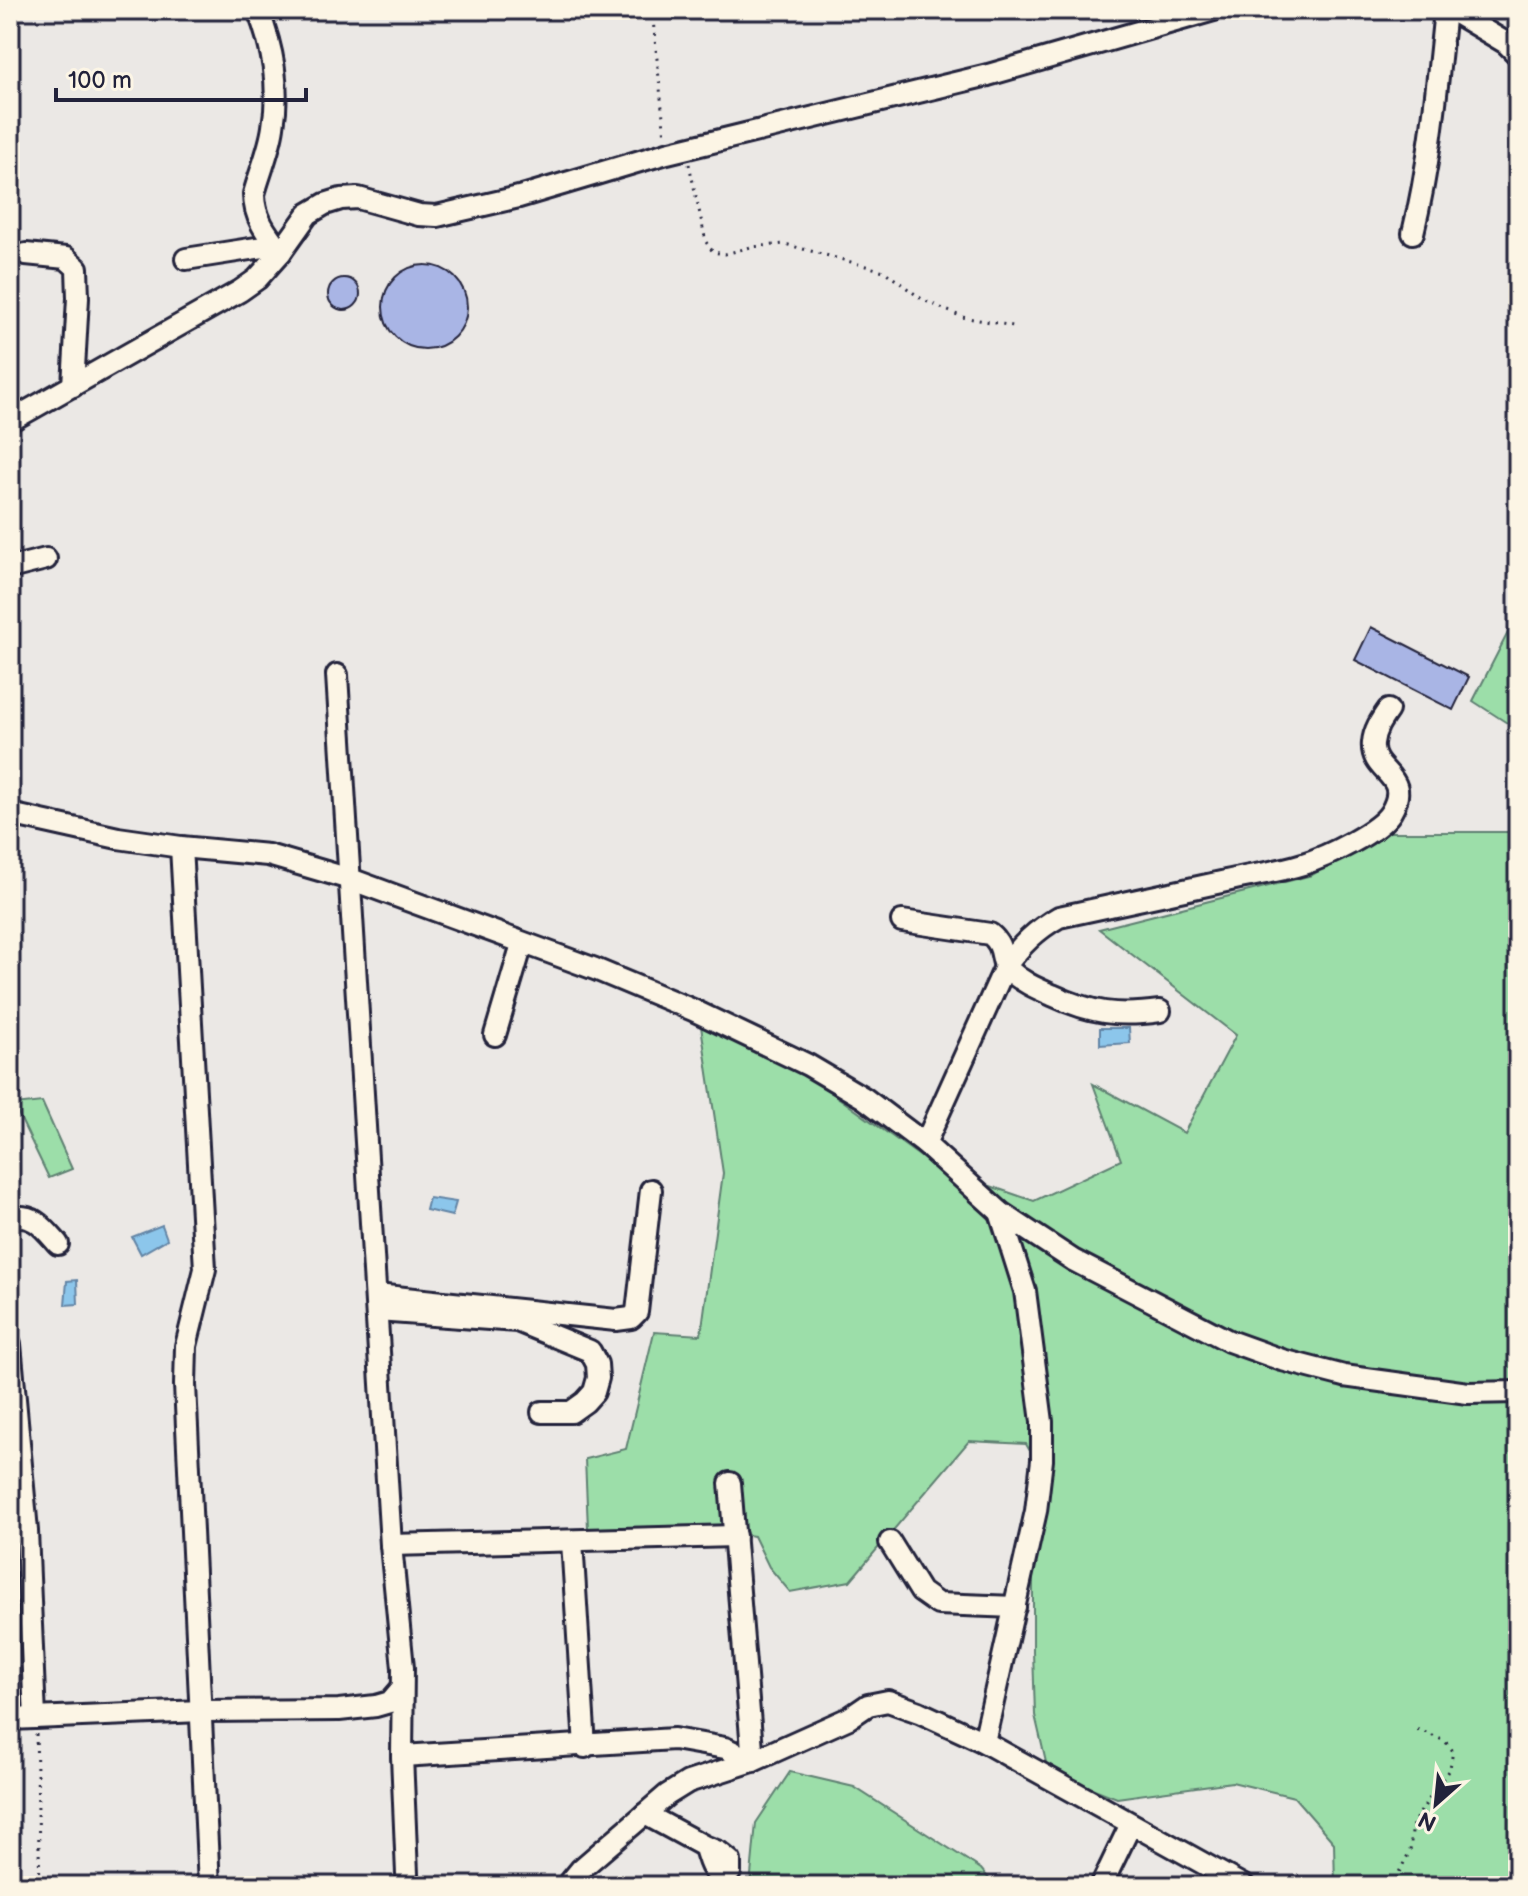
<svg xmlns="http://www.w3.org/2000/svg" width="1528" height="1896" font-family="'Balsamiq Sans',sans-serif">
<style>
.green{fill:#9cdea9;stroke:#5f8072;stroke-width:2}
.water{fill:#8cc6eb;stroke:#6284a5;stroke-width:2}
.building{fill:#a9b5e5;stroke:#22223b;stroke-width:2}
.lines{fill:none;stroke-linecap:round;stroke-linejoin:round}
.minor-casing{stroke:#22223b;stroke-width:26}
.path{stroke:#22223b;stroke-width:3;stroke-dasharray:2 6;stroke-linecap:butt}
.minor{stroke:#fcf5e5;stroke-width:20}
</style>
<rect width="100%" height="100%" fill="#ebe8e5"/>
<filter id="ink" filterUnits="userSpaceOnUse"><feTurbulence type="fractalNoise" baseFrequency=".0125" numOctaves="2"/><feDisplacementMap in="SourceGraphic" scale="16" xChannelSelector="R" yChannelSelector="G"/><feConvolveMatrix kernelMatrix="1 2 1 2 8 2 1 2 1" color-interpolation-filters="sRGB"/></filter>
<g filter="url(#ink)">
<g class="green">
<polygon points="1518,613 1518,730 1473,701"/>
<polygon points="1518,823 1518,1886 1335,1886 1334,1843 1294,1797 1232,1782 1117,1798 1048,1771 1035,1715 1033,1651 1033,1569 1049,1485 1026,1444 969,1441 850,1581 790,1592 769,1567 754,1536 702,1529 588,1528 585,1459 626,1449 654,1332 701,1335 723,1173 701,1026 811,1078 935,1167 1034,1201 1121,1160 1093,1084 1184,1133 1236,1035 1099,929 1312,875 1382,832 1516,832"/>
<polygon points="42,1102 72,1169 49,1178 14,1105"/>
<polygon points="790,1772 854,1787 981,1869 995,1886 750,1886 756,1823"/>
</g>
<g class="water">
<polygon points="1100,1028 1129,1028 1130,1043 1100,1045"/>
<polygon points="429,1198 456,1202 452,1216 426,1210"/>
<polygon points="162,1225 167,1239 141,1254 132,1237"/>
<polygon points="77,1280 78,1304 65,1305 67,1281"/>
</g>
<g class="building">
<circle cx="425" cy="307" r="42"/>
<circle cx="344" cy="294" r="16"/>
<polygon points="1371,627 1469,677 1453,710 1355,660"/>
</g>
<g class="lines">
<g class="minor-casing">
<g id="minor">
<path d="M 258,10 C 273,49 280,85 273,127 C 270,149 260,172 254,194 C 254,218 267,234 281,252"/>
<polyline points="1459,15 1506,43 1518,55"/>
<path d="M 1413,233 C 1431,159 1437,85 1445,10"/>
<polyline points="26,254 66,258 77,268 78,298 73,386"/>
<polyline points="186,259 276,245"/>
<polyline points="10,421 240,291 257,279 281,252 308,214 325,204 341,199 358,198 419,215 437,216 458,211 519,197 667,153 988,75 1214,10"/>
<polyline points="10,568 46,559"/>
<polyline points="337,675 391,1545 403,1668 402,1756 407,1874"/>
<polyline points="10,814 118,838 181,847 268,855 350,879 595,969 693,1010 808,1065 864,1098 925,1144 1000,1212 1073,1260 1229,1341 1282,1360 1344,1376 1468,1393 1518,1392"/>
<polyline points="181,847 205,1269 186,1346 185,1385 209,1886"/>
<path d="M 902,921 L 990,934 C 1007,948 998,960 1009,970 C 1022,982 1036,988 1052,995 C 1091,1013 1117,1017 1160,1011"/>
<polyline points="495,1035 522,944"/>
<path d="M 925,1144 L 1005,967 C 1021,945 1036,930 1059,917 C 1114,905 1170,893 1226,881 C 1251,875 1278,872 1303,864 C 1326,857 1379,832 1391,812 C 1413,774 1370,774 1373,743 C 1374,730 1381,720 1388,710"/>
<path d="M 10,1218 C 33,1212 44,1228 58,1244"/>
<polyline points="376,1295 616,1320 631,1318 637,1312 651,1190"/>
<polyline points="377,1311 517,1321 590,1351 597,1364 598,1378 594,1392 585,1402 571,1412 542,1412"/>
<polyline points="10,1344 27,1531 35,1718"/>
<polyline points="572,1541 585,1747"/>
<polyline points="890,1542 921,1592 938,1604 1015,1607"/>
<polyline points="391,1545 735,1536"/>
<polyline points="10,1719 201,1711 339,1710 376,1706 390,1702 402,1688"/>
<polyline points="984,1742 1036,1511 1042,1460 1042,1422 1025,1291 1000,1212"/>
<polyline points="402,1756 674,1739 725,1748 753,1761 730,1483"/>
<path d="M 645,1814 L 704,1846 C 710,1859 710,1881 730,1872 L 730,1861 L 719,1852 L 704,1846"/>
<polyline points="567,1886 581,1869 667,1795 688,1782 753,1761 849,1718 868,1705 888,1701 919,1712 984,1742 1244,1886"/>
<polyline points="1101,1886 1131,1824"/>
</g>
</g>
<g class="path">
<polyline points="652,10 665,137"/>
<polyline points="689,164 706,242 713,252 725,254 751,247 785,244 884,271 923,300 962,317 1013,326"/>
<polyline points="36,1734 40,1886"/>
<polyline points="1392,1886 1410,1851 1413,1823 1450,1768 1453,1751 1445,1741 1414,1728"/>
</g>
<use href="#minor" class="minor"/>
</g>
</g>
<rect width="1528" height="1896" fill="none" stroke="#fcf5e5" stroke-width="40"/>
<rect x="20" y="20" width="1488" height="1856" fill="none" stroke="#22223b" stroke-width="3" filter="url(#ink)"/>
<g transform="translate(1436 1804) rotate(207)" stroke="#fcf5e5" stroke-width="6" paint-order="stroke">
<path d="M0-6L14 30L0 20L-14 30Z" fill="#22223b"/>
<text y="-12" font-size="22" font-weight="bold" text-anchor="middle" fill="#22223b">N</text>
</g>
<path d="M56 88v12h250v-12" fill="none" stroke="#22223b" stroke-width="4"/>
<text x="68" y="88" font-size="24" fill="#22223b" stroke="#fcf5e5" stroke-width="6" paint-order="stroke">100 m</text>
</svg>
